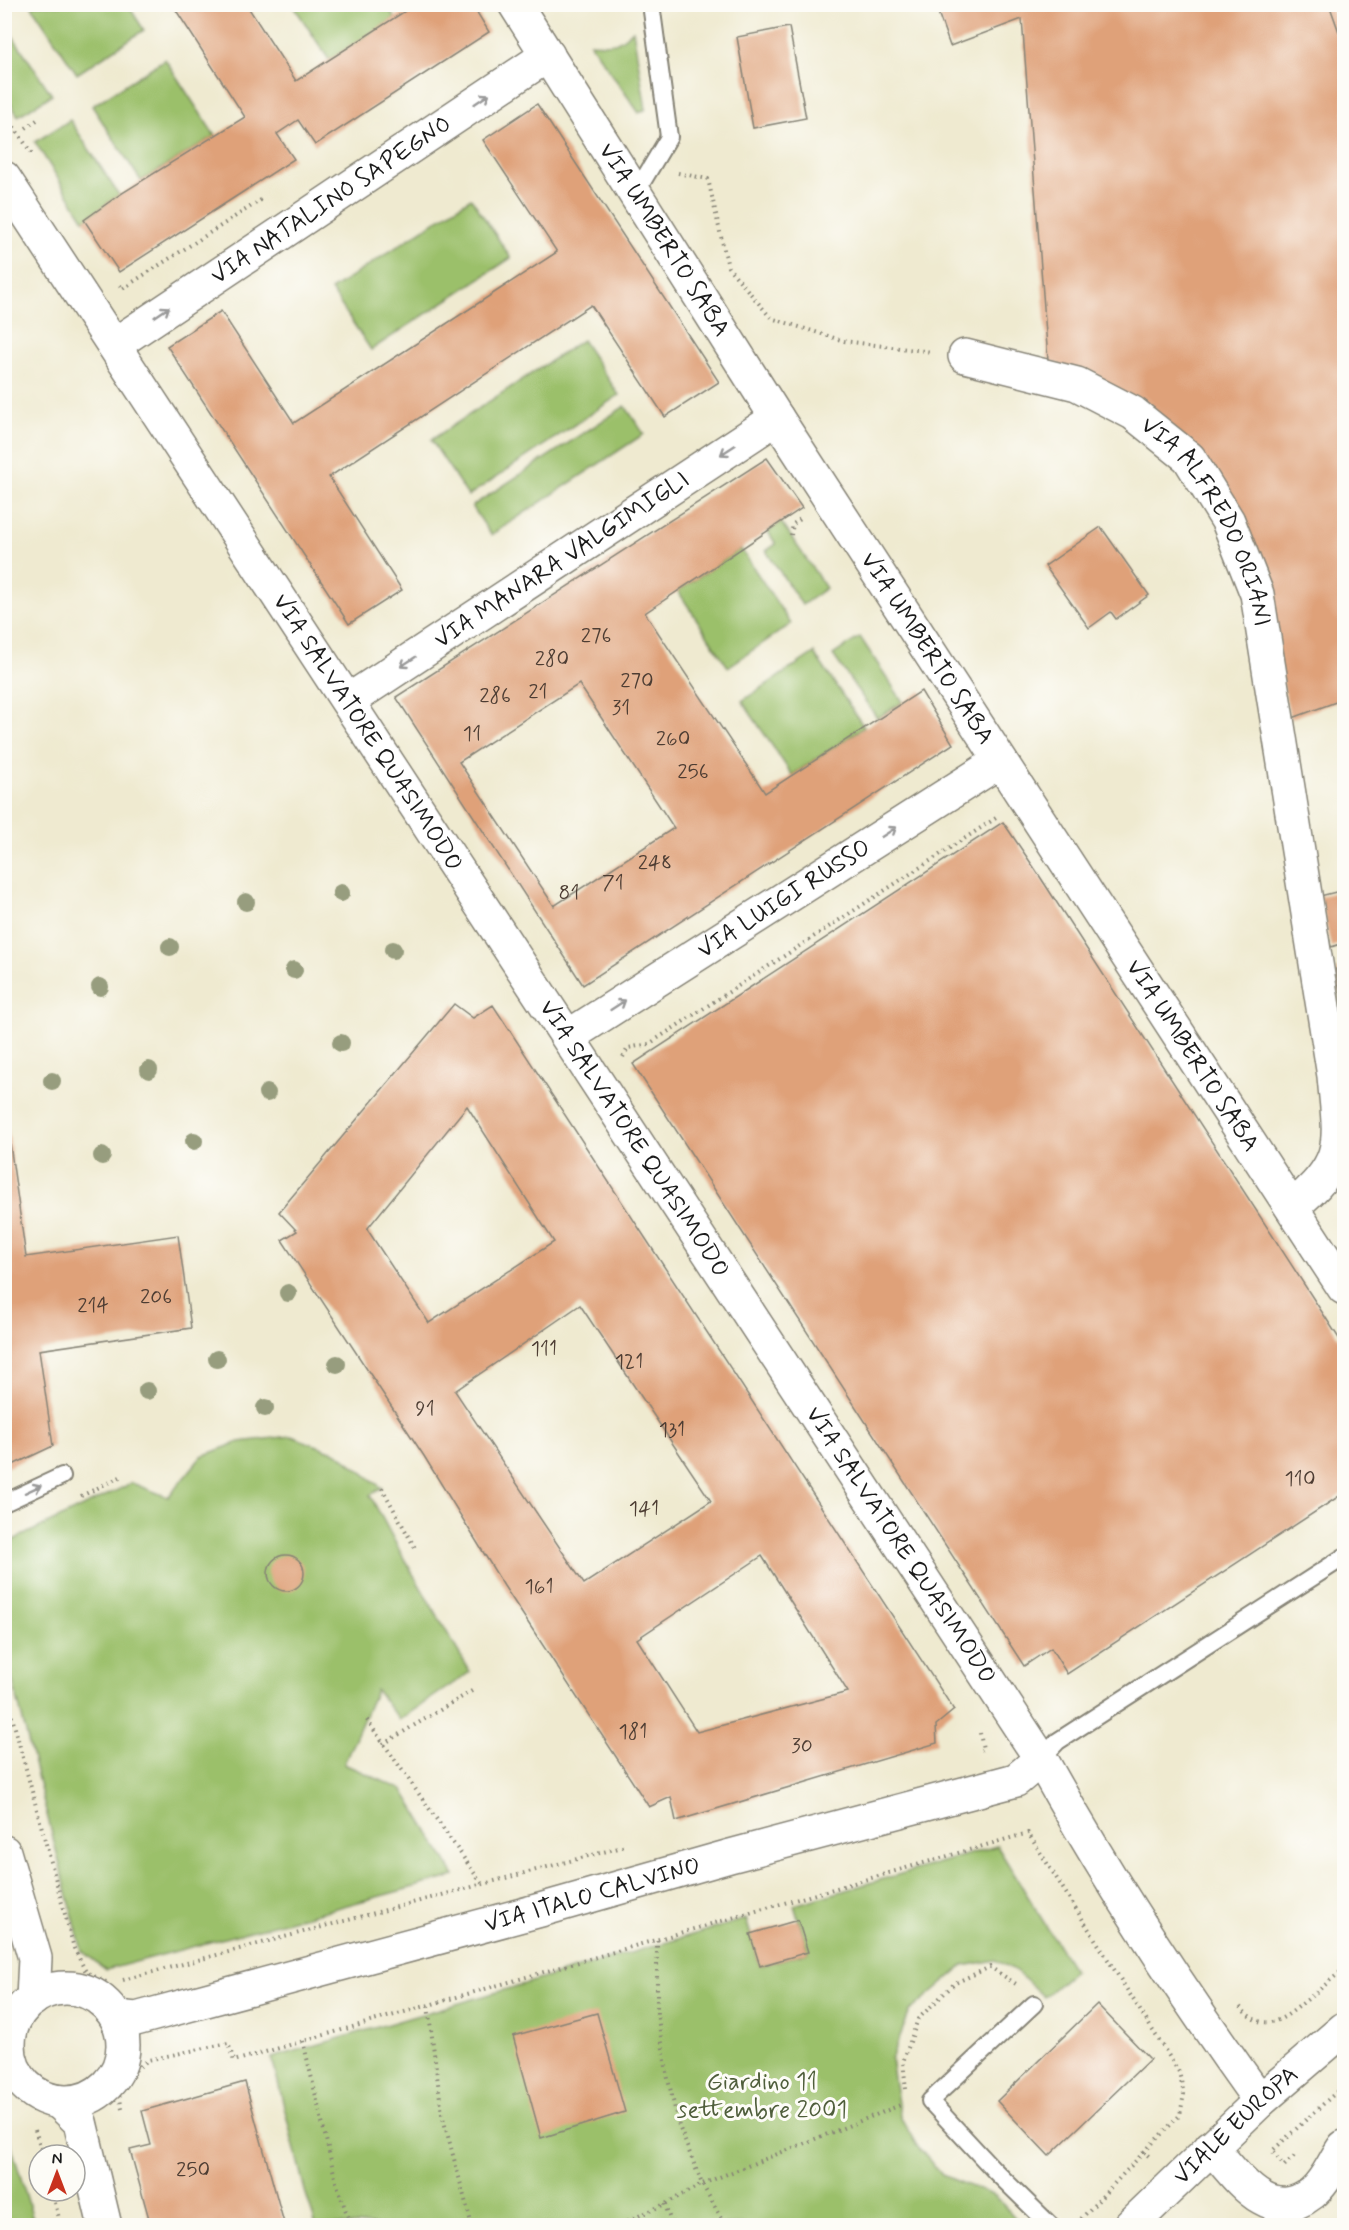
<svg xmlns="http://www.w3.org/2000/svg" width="1349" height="2230" font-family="Mynerve,sans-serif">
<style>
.green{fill:#9bc06a;stroke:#5c6e43;stroke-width:1.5}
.building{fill:#dfa179;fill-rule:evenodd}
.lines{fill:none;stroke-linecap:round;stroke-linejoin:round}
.service-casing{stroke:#868376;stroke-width:20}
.minor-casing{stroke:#868376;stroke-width:36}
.tertiary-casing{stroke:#868376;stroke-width:36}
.secondary-casing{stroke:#868376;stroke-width:36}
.path{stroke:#868376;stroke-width:4;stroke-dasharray:1.5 4.5;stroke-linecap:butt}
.service{stroke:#fff;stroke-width:16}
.minor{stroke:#fff;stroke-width:33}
.tertiary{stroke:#fff;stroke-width:33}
.secondary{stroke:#fff;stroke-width:33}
.tree{fill:#979d7e}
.oneway{stroke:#999}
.labels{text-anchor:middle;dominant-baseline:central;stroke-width:6;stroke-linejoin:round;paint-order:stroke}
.number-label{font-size:21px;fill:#4d3d33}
.street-label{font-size:24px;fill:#1c1c1c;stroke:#fdfcf7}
.park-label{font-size:24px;fill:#4f5e3b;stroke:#fdfcf7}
</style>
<rect width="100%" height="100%" fill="#fdfcf7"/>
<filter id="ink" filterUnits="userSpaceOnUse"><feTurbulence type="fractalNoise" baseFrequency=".0167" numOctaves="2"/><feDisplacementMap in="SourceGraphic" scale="12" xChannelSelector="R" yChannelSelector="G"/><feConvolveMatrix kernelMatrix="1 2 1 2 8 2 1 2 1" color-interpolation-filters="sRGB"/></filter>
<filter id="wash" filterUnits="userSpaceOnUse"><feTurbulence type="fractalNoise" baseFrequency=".008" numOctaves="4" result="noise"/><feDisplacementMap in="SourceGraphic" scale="24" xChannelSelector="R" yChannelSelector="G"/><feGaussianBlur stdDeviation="1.35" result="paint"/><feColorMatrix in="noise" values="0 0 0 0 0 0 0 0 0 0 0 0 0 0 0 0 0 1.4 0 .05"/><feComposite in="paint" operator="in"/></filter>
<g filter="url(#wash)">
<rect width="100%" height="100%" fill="#efead0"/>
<g class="green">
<polygon points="31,5 128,5 144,30 77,74"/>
<polygon points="293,5 386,5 395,18 329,60"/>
<polygon points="4,23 52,95 18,116 5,95"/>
<path d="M 633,30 L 646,109 L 639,113 L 590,43 C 613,44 615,47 633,30 Z"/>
<polygon points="165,59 215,136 141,181 92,106"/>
<polygon points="70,120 119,195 84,220 35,142"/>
<polygon points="471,198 511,258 371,350 331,290"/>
<polygon points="582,340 619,395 468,496 431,440"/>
<polygon points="625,406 644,434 491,535 472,506"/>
<polygon points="781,522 826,588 802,605 766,551 776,544 768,532"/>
<polygon points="741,549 791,624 728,667 678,591"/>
<polygon points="860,637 903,702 877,718 833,655"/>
<polygon points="814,653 864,727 792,775 742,701"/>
<polygon points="291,1436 339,1454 382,1488 370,1495 402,1555 470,1672 399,1720 376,1690 344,1764 403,1790 455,1876 106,1970 82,1951 5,1651 5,1544 132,1483 168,1497 202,1456 239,1442"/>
<polygon points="997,1846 1074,1971 1044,1997 1016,1971 996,1960 963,1966 910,2011 891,2059 900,2116 917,2146 942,2175 995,2196 1022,2225 316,2225 305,2191 272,2058 746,1919 760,1966 808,1952 794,1905"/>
<polygon points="9,2138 35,2225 5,2225 5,2139"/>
</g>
<g id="blocks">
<g class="building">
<polygon points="172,4 246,4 296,81 416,4 472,4 489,32 315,145 298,120 277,134 294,159 119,272 84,220 119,195 245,117"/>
<polygon points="935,4 1329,4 1344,46 1344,699 1290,719 1265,590 1139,403 1048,360 1022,19 950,46"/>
<polygon points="789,27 806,118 753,128 737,37"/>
<polygon points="537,104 719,382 665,417 591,305 329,477 402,590 349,624 167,346 221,311 294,423 557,252 483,140"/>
<path d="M 767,458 L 802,508 L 645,613 L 765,793 L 921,691 L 953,744 L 583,985 L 396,697 ZM 579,684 L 674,828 L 554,906 L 459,762 Z"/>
<polygon points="1101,527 1149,595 1116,619 1111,612 1089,628 1045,566"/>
<polygon points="1003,822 1035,869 1344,1346 1344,1493 1067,1674 1051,1648 1024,1666 633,1064"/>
<polygon points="1344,890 1344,943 1331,947 1320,896"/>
<polygon points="1344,967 1344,1007 1343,1008 1336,969"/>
<path d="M 454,1004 L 473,1018 L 493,1005 L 954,1710 L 936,1725 L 937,1743 L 676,1821 L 671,1797 L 649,1807 L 504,1586 L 424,1456 L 282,1240 L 297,1231 L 279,1212 ZM 467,1106 L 554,1242 L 429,1323 L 367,1229 ZM 580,1305 L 711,1501 L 584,1584 L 455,1391 ZM 762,1556 L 848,1692 L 697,1732 L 637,1639 Z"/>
<polygon points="4,1130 8,1130 26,1257 178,1235 191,1328 39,1350 53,1446 4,1469"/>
<circle cx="286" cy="1573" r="18"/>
<polygon points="798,1920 808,1952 760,1966 750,1934"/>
<polygon points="1097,2004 1150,2059 1049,2156 997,2101"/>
<polygon points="597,2013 625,2112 541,2138 513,2036"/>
<polygon points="245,2082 284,2223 277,2226 151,2226 130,2150 151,2145 142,2111"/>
</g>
</g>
</g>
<g filter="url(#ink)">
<use href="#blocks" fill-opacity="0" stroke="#868376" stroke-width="1.5"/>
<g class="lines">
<g class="service-casing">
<g id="service">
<polyline points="635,194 669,137 651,4"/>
<polyline points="4,1503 62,1476"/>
<polyline points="1041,1759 1058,1741 1344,1557"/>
<polyline points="1034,2004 930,2101 995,2171 1051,2226"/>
</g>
</g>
<g class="minor-casing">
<g id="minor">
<path id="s1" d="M 515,4 L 777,418 L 1344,1288"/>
<path id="s2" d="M 4,178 L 1041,1759 C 1106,1877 1181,1991 1260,2101"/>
<path id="s3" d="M 114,345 L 548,55"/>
<path id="s4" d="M 965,356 L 1077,384 L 1133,413 L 1189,458 L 1228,521 L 1257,594 L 1334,1076 C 1340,1143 1348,1161 1292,1207"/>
<path id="s5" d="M 348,701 L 777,418"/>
<path id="s6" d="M 569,1036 L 1000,761"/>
<path id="s7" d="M 117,2017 L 136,2019 L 147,2016 L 544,1909 L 730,1856 L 1016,1780 L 1041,1759"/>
<polyline points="4,2068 17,2074"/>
<path d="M 1211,2147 C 1237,2176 1269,2227 1312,2193 C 1327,2181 1333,2162 1344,2147"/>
</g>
</g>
<g class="tertiary-casing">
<g id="tertiary">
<polyline points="4,1852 35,1958 33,1999"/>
<circle cx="66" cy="2045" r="57"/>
<polyline points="59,2102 80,2122 105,2226"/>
</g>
</g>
<g class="secondary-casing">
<g id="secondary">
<path id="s8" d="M 1130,2226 L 1260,2101 L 1344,2029"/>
</g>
</g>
<g class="path">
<polyline points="4,112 32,154"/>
<polyline points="26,128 37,120"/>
<polyline points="678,173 708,179 728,267 771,318 844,341 932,352"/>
<polyline points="120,285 122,289 261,200"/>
<polyline points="791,535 793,524 802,518"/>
<polyline points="623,1057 628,1048 649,1044 996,818"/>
<polyline points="382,1488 415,1548"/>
<polyline points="81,1496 120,1477"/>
<polyline points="4,1687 74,1948 86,1972 108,1983"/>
<polyline points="367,1720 482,1884"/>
<polyline points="980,1733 983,1749 981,1750"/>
<polyline points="383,1744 472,1691"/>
<polyline points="657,1940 657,2013 668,2079 679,2126 702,2184 726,2226"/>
<polyline points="123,1980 626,1846"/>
<polyline points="428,2006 442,2114 472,2226"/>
<path d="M 1240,2007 C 1265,2036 1285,2018 1308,1999 C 1320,1989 1332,1979 1344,1969"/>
<polyline points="303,2041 336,2182 351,2226"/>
<polyline points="906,2089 903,2062 918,2019 955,1983 990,1967 1016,1984"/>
<polyline points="122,2109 117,2085 148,2060 228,2043 234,2061 1028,1833 1179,2072 1184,2094 1180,2115 1144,2152 1151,2158"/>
<polyline points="35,2130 43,2155"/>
<polyline points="1294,2156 1284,2166 1272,2151 1344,2085"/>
<polyline points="52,2191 61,2226"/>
<polyline points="665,2204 672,2226"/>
<polyline points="1077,2223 1144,2152"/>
<polyline points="617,2226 665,2204 702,2184 903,2104"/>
</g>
<use href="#service" class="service"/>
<use href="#minor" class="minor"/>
<use href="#tertiary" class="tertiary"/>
<use href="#secondary" class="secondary"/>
</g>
<g class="tree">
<circle cx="341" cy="893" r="9"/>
<circle cx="246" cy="902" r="9"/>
<circle cx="170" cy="947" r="9"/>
<circle cx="393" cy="950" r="9"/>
<circle cx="294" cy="970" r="9"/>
<circle cx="100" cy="987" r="9"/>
<circle cx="341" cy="1043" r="9"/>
<circle cx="149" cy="1070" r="9"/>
<circle cx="52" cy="1081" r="9"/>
<circle cx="267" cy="1093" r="9"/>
<circle cx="194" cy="1141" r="9"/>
<circle cx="102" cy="1156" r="9"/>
<circle cx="288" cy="1293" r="9"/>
<circle cx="217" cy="1359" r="9"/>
<circle cx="337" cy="1364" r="9"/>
<circle cx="147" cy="1391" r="9"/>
<circle cx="265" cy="1408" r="9"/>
</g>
<defs><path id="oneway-shaft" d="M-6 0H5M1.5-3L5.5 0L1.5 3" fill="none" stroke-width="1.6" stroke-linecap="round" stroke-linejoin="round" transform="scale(1.5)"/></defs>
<g class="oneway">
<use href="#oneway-shaft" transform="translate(482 99) rotate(-34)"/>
<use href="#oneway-shaft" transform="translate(162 312) rotate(-34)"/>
<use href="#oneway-shaft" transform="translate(728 450) rotate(147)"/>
<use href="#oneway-shaft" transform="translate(408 662) rotate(147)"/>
<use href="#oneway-shaft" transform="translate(889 832) rotate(-33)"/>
<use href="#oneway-shaft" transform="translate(618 1005) rotate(-33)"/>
<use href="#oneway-shaft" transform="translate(33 1489) rotate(-25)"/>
</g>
</g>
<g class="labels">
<g class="number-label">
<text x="596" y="636">276</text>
<text x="552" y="659">280</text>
<text x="637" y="681">270</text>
<text x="538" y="692">21</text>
<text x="495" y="696">286</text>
<text x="621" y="708">31</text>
<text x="472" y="734">11</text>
<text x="673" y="739">260</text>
<text x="693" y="772">256</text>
<text x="655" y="863">248</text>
<text x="613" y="883">71</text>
<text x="569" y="893">81</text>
<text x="156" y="1297">206</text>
<text x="93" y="1306">214</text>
<text x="544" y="1349">111</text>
<text x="629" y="1362">121</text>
<text x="425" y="1409">91</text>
<text x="672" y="1430">131</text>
<text x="1300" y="1479">110</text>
<text x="644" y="1509">141</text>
<text x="539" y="1587">161</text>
<text x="633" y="1732">181</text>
<text x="802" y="1746">30</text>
<text x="193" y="2170">250</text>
</g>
<g class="street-label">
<text stroke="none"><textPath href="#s3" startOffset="261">VIA NATALINO SAPEGNO</textPath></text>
<text stroke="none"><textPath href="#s1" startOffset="279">VIA UMBERTO SABA</textPath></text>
<text stroke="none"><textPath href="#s4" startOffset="314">VIA ALFREDO ORIANI</textPath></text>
<text stroke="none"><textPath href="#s5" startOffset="256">VIA MANARA VALGIMIGLI</textPath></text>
<text stroke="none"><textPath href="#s1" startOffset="765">VIA UMBERTO SABA</textPath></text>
<text stroke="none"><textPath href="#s2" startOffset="663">VIA SALVATORE QUASIMODO</textPath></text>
<text stroke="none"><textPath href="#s6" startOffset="255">VIA LUIGI RUSSO</textPath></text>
<text stroke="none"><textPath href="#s1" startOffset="1251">VIA UMBERTO SABA</textPath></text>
<text stroke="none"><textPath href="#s2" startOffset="1149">VIA SALVATORE QUASIMODO</textPath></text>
<text stroke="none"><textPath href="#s2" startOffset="1635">VIA SALVATORE QUASIMODO</textPath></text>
<text stroke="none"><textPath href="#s7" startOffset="492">VIA ITALO CALVINO</textPath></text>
<text stroke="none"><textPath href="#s8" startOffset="146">VIALE EUROPA</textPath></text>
</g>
<g class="park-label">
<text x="762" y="2082">Giardino 11<tspan x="762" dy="28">settembre 2001</tspan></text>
</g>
</g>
<rect width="1349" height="2230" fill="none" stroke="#fdfcf7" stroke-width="24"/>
<g transform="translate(57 2173)"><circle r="28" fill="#fdfcf7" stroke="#a3a29f" stroke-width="1.5"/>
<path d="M0-4.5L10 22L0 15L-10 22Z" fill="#c8321e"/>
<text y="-9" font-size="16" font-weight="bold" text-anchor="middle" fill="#1c1c1c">N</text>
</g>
</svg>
